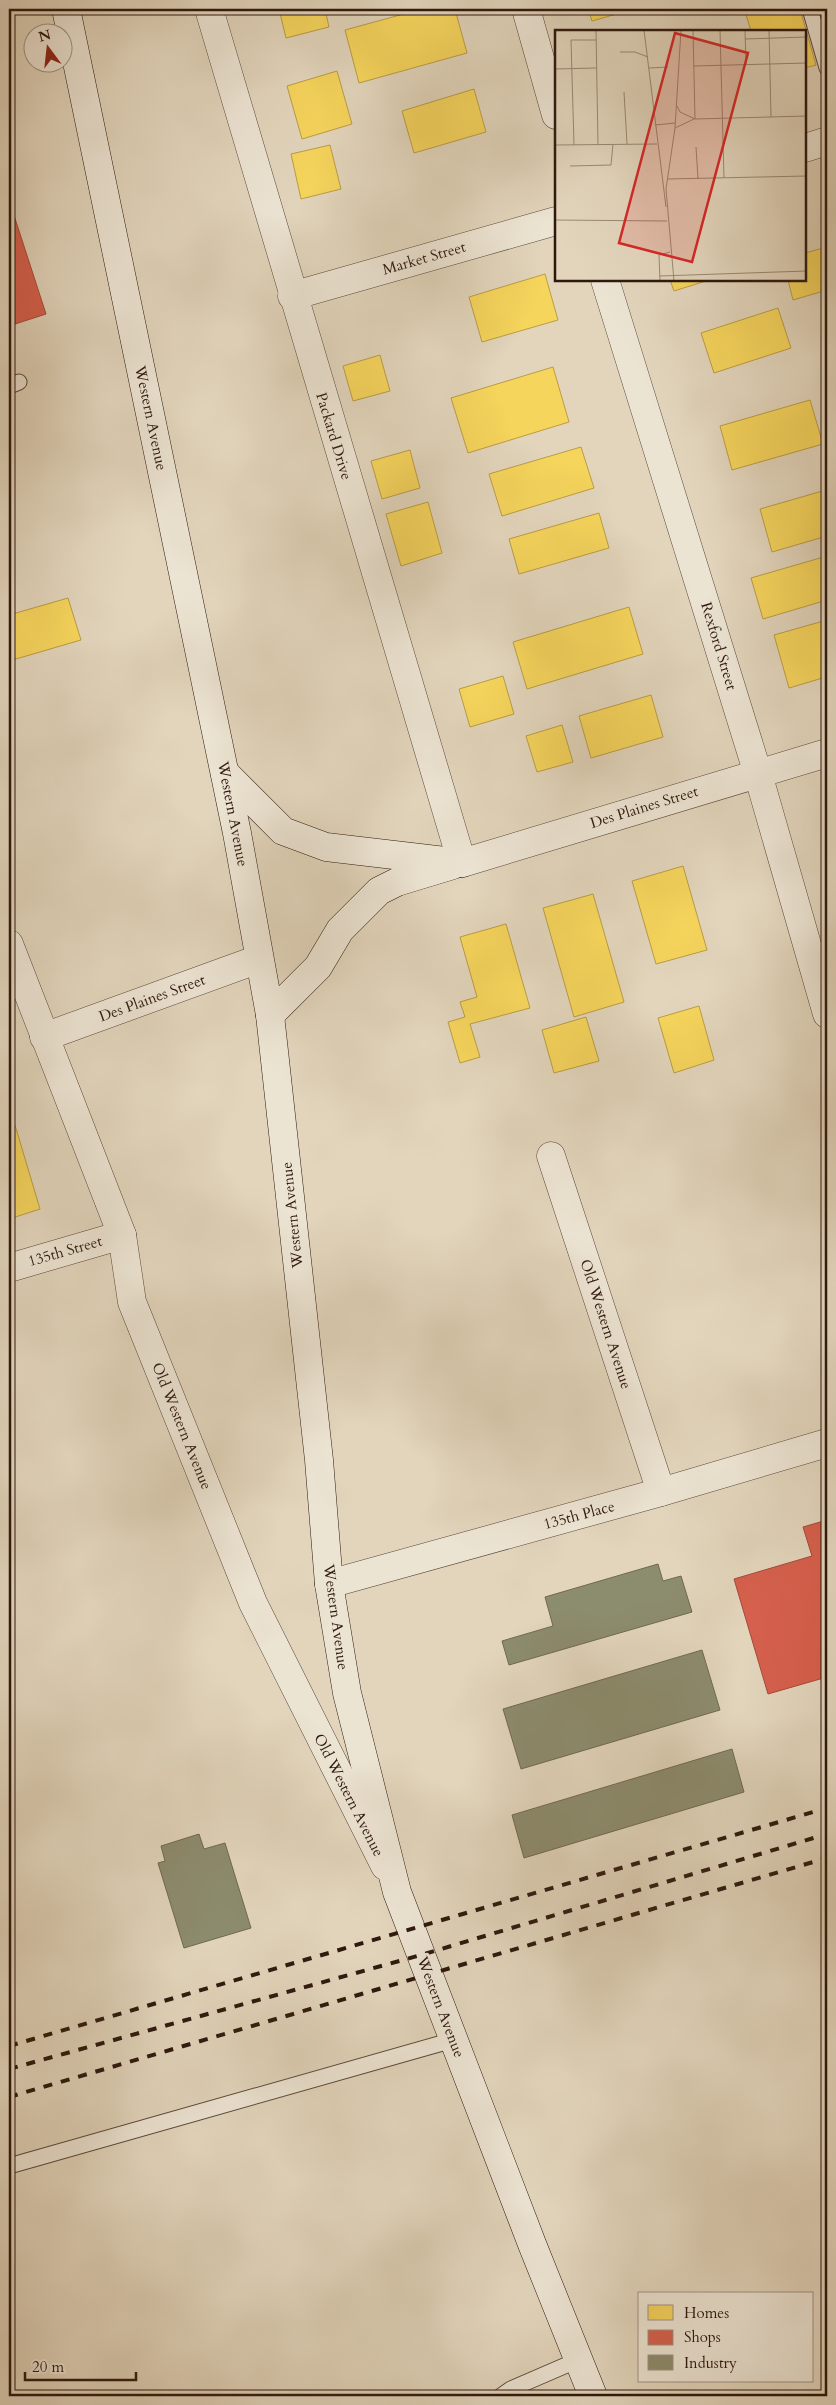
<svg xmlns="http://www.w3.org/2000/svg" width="836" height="2405" font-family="Cardo,serif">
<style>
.homes{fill:#f6d55c;stroke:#ba9c45}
.shops{fill:#d6604d;stroke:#a44a3a}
.industry{fill:#8c8c6e;stroke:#706951}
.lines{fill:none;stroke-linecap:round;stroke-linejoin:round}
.service-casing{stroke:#5b473a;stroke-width:17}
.minor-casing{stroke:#5b473a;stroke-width:29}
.secondary-casing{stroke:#2e180e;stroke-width:29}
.service{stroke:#ece4d3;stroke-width:15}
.minor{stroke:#ece4d3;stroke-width:28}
.secondary{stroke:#ece4d3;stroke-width:28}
.rail{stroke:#2e180e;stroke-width:4;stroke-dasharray:9 9;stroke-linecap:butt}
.labels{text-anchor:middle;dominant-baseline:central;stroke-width:5;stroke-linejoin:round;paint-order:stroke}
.street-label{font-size:15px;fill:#2e180e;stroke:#ece4d3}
.inset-road{fill:none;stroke:#9a8976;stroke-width:1}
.view{fill:#d62828;fill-opacity:0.15;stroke:#d62828;stroke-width:2.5}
.inset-edge{fill:none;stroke:#2e180e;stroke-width:2.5}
</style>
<rect width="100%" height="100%" fill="#e2d5bc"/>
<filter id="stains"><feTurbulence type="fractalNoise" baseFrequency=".004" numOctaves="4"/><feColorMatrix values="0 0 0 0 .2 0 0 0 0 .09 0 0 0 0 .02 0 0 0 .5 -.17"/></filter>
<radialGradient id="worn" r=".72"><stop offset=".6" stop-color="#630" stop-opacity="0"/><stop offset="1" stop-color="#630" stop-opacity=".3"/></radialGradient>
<g class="homes">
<polygon points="279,9 325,9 329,27 286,38"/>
<polygon points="422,9 455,9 467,53 359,83 345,30"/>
<polygon points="588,9 634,9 592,21"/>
<polygon points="752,9 800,9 816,65 805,68 805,31 751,31 745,11"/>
<polygon points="337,71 352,124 302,139 287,86"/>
<polygon points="474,89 486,132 414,153 402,111"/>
<polygon points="330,145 341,189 301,199 291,154"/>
<polygon points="827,247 827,290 793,300 788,280 805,280 805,253"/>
<polygon points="545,274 558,320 482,342 469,297"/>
<polygon points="670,280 709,280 674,291"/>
<polygon points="778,308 791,348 714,373 701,333"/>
<polygon points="380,355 390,391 353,401 343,366"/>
<polygon points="553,367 569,422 468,453 451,398"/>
<polygon points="810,400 823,444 732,470 720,426"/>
<polygon points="581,447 594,488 502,516 489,474"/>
<polygon points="410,450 420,488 382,499 371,461"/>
<polygon points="826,490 827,536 772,552 760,509"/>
<polygon points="428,502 442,553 401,566 386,514"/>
<polygon points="599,513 609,548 519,574 509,539"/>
<polygon points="827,556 827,600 763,619 751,578"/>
<polygon points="68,598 81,640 9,661 9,615"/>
<polygon points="629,607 643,654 527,689 513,642"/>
<polygon points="827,620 826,677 789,688 774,635"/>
<polygon points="503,676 514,714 470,727 459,689"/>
<polygon points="651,695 663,737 591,758 579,716"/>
<polygon points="562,725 573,762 537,772 526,736"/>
<polygon points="683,866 707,950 656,964 632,881"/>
<polygon points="593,894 624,1002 574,1017 543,908"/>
<polygon points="506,924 530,1008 470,1024 480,1057 460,1063 448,1022 465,1017 460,1002 477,997 460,937"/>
<polygon points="699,1006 714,1060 674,1073 658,1018"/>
<polygon points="586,1017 599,1061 554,1073 542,1030"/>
<polygon points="9,1105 40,1209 9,1219"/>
</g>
<g class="shops">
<polygon points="9,200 46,314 9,326"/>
<polygon points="827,1520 827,1677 768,1694 734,1579 812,1556 803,1527"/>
</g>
<g class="industry">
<polygon points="658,1564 663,1581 681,1576 692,1612 509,1665 502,1641 553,1626 545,1597"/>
<polygon points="702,1650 720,1710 521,1769 503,1709"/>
<polygon points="732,1749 744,1792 524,1858 512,1815"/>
<polygon points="199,1834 204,1849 225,1843 251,1928 184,1948 158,1863 165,1861 161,1846"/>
</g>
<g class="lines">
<g class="service-casing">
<g id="service">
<polyline points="810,9 827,68"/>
<polyline points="9,386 19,382"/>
<polyline points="9,2166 453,2040"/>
<polyline points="501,2396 511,2389 578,2360"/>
</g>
</g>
<g class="minor-casing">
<g id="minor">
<polyline points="209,9 462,863 827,753"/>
<polyline points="526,9 556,115"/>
<polyline points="805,148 827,141"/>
<polyline points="605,280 758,774 827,1014"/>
<polyline points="292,296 556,221"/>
<polyline points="9,944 122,1235 132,1302 253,1603 385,1866"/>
<polyline points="44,1037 259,959"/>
<polyline points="551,1156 661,1492"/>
<polyline points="9,1268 122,1235"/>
<polyline points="329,1584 661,1492 827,1443"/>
</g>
</g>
<g class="secondary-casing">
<g id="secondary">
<polyline points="66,9 237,833 270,1015 319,1460 329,1584 347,1693 397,1892 532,2244 593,2396"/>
<polyline points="225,773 283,831 326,847 462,863"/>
<polyline points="270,1015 318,967 340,930 379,891 397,882 453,865"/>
</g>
</g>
<use href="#service" class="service"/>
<use href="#minor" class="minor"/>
<use href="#secondary" class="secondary"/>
<g class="rail">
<polyline points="9,2046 827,1808"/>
<polyline points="9,2069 421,1955 827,1834"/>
<polyline points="9,2097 827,1858"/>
</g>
</g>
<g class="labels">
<g class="street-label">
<text transform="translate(424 258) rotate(-16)">Market Street</text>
<text transform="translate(151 418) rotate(78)">Western Avenue</text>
<text transform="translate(334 436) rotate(73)">Packard Drive</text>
<text transform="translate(719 646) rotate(73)">Rexford Street</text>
<text transform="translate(644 807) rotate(-17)">Des Plaines Street</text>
<text transform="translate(233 814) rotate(79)">Western Avenue</text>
<text transform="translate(152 998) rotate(-20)">Des Plaines Street</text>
<text transform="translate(292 1215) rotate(-96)">Western Avenue</text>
<text transform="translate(65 1251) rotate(-16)">135th Street</text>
<text transform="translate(606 1324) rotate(72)">Old Western Avenue</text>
<text transform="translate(182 1426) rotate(68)">Old Western Avenue</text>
<text transform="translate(579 1515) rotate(-15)">135th Place</text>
<text transform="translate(336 1617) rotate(82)">Western Avenue</text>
<text transform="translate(349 1795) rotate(63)">Old Western Avenue</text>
<text transform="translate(441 2007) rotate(69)">Western Avenue</text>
</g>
</g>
<g transform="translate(555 30)">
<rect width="251" height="251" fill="#e2d5bc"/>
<path class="inset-road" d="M 41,0 L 43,115M 89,0 L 111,177M 138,0 L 140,89 L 252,86M 165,0 L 169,148M 190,0 L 191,35M 214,0 L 216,87M 190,9 L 252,7M 65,22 L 80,22 L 93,27M 139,36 L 252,33M 94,38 L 113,37M 0,39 L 41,38M 69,62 L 72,114M 122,76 L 125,82 L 140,89M 100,95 L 120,93M 120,98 L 139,89M 0,115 L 102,114M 19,115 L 16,10 L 41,10M 141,117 L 143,149M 15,136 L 56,135 L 58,114M 112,149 L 252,146M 0,190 L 112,191M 105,246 L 252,241M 105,251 L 104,225 L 115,222M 119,251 L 111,159 L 120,98 L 126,0"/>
<path class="view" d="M 120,3 L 193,23 L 137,232 L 64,213 Z"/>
<rect width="251" height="251" class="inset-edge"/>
</g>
<rect width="836" height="2405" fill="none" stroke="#e2d5bc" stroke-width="30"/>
<rect x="10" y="10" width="816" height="2385" fill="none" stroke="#2e180e" stroke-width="2.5"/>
<rect x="15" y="15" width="806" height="2375" fill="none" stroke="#2e180e"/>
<rect x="638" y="2292" width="175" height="90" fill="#ece4d3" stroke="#a09284"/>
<rect x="648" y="2305" width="25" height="15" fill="#f6d55c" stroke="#a09284"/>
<text x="684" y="2318" font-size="15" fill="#2e180e">Homes</text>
<rect x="648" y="2330" width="25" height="15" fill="#d6604d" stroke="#a09284"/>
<text x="684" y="2342" font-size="15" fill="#2e180e">Shops</text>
<rect x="648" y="2355" width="25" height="15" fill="#8c8c6e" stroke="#a09284"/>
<text x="684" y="2368" font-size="15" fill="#2e180e">Industry</text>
<g transform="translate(48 48) rotate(345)"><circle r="24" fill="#ece4d3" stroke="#a09284"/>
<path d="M0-4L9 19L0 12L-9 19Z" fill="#8f2418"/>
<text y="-8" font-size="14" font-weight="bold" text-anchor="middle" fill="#2e180e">N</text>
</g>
<path d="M25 2372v8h111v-8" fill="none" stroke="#2e180e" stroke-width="2.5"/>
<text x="32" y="2372" font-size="15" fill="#2e180e" stroke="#ece4d3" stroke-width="4" paint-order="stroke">20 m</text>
<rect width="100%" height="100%" filter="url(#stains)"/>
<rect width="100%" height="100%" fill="url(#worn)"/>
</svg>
